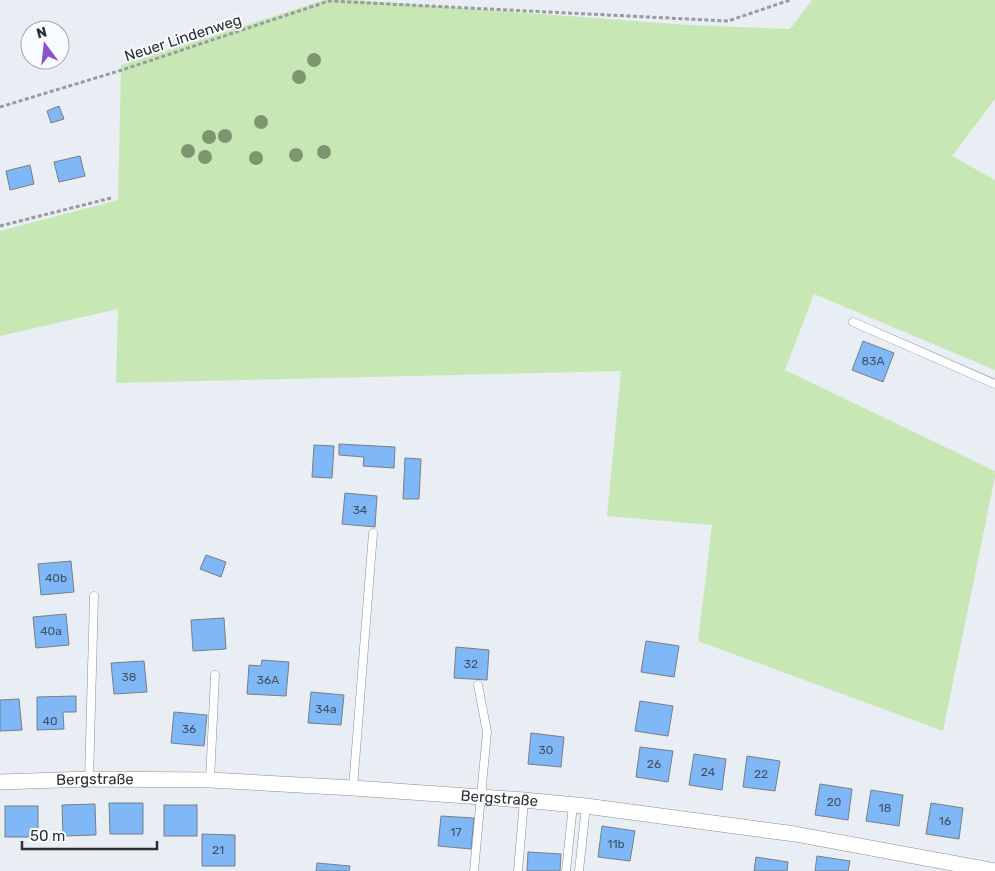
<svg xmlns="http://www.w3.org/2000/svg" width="995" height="871" font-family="Rubik,sans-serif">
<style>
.green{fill:#c7e8b5}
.building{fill:#7fb7f7;stroke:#797e83}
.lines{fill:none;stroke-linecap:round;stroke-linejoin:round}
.service-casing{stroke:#8a8f95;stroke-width:9}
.minor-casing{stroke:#8a8f95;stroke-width:16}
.path{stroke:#989ba0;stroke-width:3;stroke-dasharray:4 2.5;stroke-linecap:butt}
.service{stroke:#fff;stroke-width:8}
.minor{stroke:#fff;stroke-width:15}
.tree{fill:#7d966e}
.labels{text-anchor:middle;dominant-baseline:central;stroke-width:4;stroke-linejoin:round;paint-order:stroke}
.number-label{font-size:12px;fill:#425162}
.street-label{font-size:15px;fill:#2d2f31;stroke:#f8fbff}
</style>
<rect width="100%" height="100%" fill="#e9eef4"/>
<polygon class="green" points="324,0 356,0 689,25 790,29 812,0 995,0 995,99 952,156 995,180 995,370 814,294 785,370 995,471 995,477 943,731 698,641 712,525 607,516 621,371 116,383 118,309 0,336 0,231 118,200 121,65"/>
<g class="building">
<polygon points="59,106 64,119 51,123 47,111"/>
<polygon points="80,156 85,176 59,182 54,162"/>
<polygon points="30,165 34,184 10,190 6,171"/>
<polygon points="863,341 894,353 883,382 852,370"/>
<polygon points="339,444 395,447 394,468 363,466 364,457 339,455"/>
<polygon points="314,445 334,446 332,478 312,477"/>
<polygon points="405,458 421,459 419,499 403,499"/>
<polygon points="345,493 377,496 375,527 342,524"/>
<polygon points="206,555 226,562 221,577 200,569"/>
<polygon points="71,561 74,592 41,595 38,564"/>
<polygon points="66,614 69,645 36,648 33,617"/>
<polygon points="224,618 226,649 193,651 191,620"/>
<polygon points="646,641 679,646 674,677 641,672"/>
<polygon points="456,647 489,650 487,680 454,678"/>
<polygon points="262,660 289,662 286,696 247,694 249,665 261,666"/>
<polygon points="144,661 147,692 114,694 111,663"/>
<polygon points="311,692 344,695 341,725 308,723"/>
<polygon points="76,696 76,712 63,712 64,729 37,730 37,697"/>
<polygon points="19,699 22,730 0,731 0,700"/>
<polygon points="640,701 673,706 668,736 635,731"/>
<polygon points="174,712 207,715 204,746 171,743"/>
<polygon points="531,733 564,737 561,767 528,764"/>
<polygon points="640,747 673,751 668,782 636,777"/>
<polygon points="694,754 726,759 722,790 689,785"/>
<polygon points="747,756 780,761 775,791 743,787"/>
<polygon points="820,784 852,789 848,820 815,815"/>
<polygon points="871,790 903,795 899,826 866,821"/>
<polygon points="109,803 143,803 143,834 110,834"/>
<polygon points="931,803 963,808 959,839 926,834"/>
<polygon points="95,804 96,835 63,836 62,805"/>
<rect x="164" y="805" width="33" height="31"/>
<rect x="5" y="806" width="33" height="31"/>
<polygon points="441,816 474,818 471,849 438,846"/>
<polygon points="602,826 635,831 630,861 598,857"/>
<polygon points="202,834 235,835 235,866 202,866"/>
<polygon points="528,852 561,854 560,871 527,871"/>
<polygon points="817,856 850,861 848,871 815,871"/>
<polygon points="756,857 788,862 787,871 754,871"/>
<polygon points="317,863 350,866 349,871 316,871"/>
</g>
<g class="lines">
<g class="service-casing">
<g id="service">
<polyline points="853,322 995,384"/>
<polyline points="89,779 94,596"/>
<polyline points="210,780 215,675"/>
<polyline points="353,788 373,533"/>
<polyline points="474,871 487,732 478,685"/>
<polyline points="518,871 524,800"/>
<polyline points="566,871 573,805"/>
<polyline points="579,871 586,806"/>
</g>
</g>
<g class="minor-casing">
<g id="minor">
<path id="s1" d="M 0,782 L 89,779 L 210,780 L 353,788 L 524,800 L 586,806 L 795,834 L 995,871"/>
</g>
</g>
<g class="path">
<polyline points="0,107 122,70 329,1 728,21 790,0"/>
<polyline points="0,226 111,198"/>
</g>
<use href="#service" class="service"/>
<use href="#minor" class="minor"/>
</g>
<g class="tree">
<circle cx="314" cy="60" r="7"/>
<circle cx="299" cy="77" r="7"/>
<circle cx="261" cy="122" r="7"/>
<circle cx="225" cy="136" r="7"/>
<circle cx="209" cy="137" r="7"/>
<circle cx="188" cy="151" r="7"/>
<circle cx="324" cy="152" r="7"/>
<circle cx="296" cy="155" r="7"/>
<circle cx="205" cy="157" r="7"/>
<circle cx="256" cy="158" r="7"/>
</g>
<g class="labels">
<g class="number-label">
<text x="873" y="361">83A</text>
<text x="360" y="510">34</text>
<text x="56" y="578">40b</text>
<text x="51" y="631">40a</text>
<text x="471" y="664">32</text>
<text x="129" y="677">38</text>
<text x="268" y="680">36A</text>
<text x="326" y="709">34a</text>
<text x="50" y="721">40</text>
<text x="189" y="729">36</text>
<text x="546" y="750">30</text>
<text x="654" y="764">26</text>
<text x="708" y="772">24</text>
<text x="761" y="774">22</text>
<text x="834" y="802">20</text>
<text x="885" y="808">18</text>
<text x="945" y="821">16</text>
<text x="456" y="832">17</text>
<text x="616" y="844">11b</text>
<text x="218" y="850">21</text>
</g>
<g class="street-label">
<text transform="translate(183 38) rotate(-18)">Neuer Lindenweg</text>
<text stroke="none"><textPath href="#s1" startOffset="95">Bergstraße</textPath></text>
<text stroke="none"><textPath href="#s1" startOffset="500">Bergstraße</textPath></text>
</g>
</g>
<g transform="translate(45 45) rotate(345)"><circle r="24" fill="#f8fbff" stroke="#a7a9ad"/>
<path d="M0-4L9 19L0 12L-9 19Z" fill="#8953cb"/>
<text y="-8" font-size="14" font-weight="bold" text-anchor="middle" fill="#2d2f31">N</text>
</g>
<path d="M22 841v8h135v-8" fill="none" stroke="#2d2f31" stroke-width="2.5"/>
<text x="30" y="841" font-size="15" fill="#2d2f31" stroke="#f8fbff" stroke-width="4" paint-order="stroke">50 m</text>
</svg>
